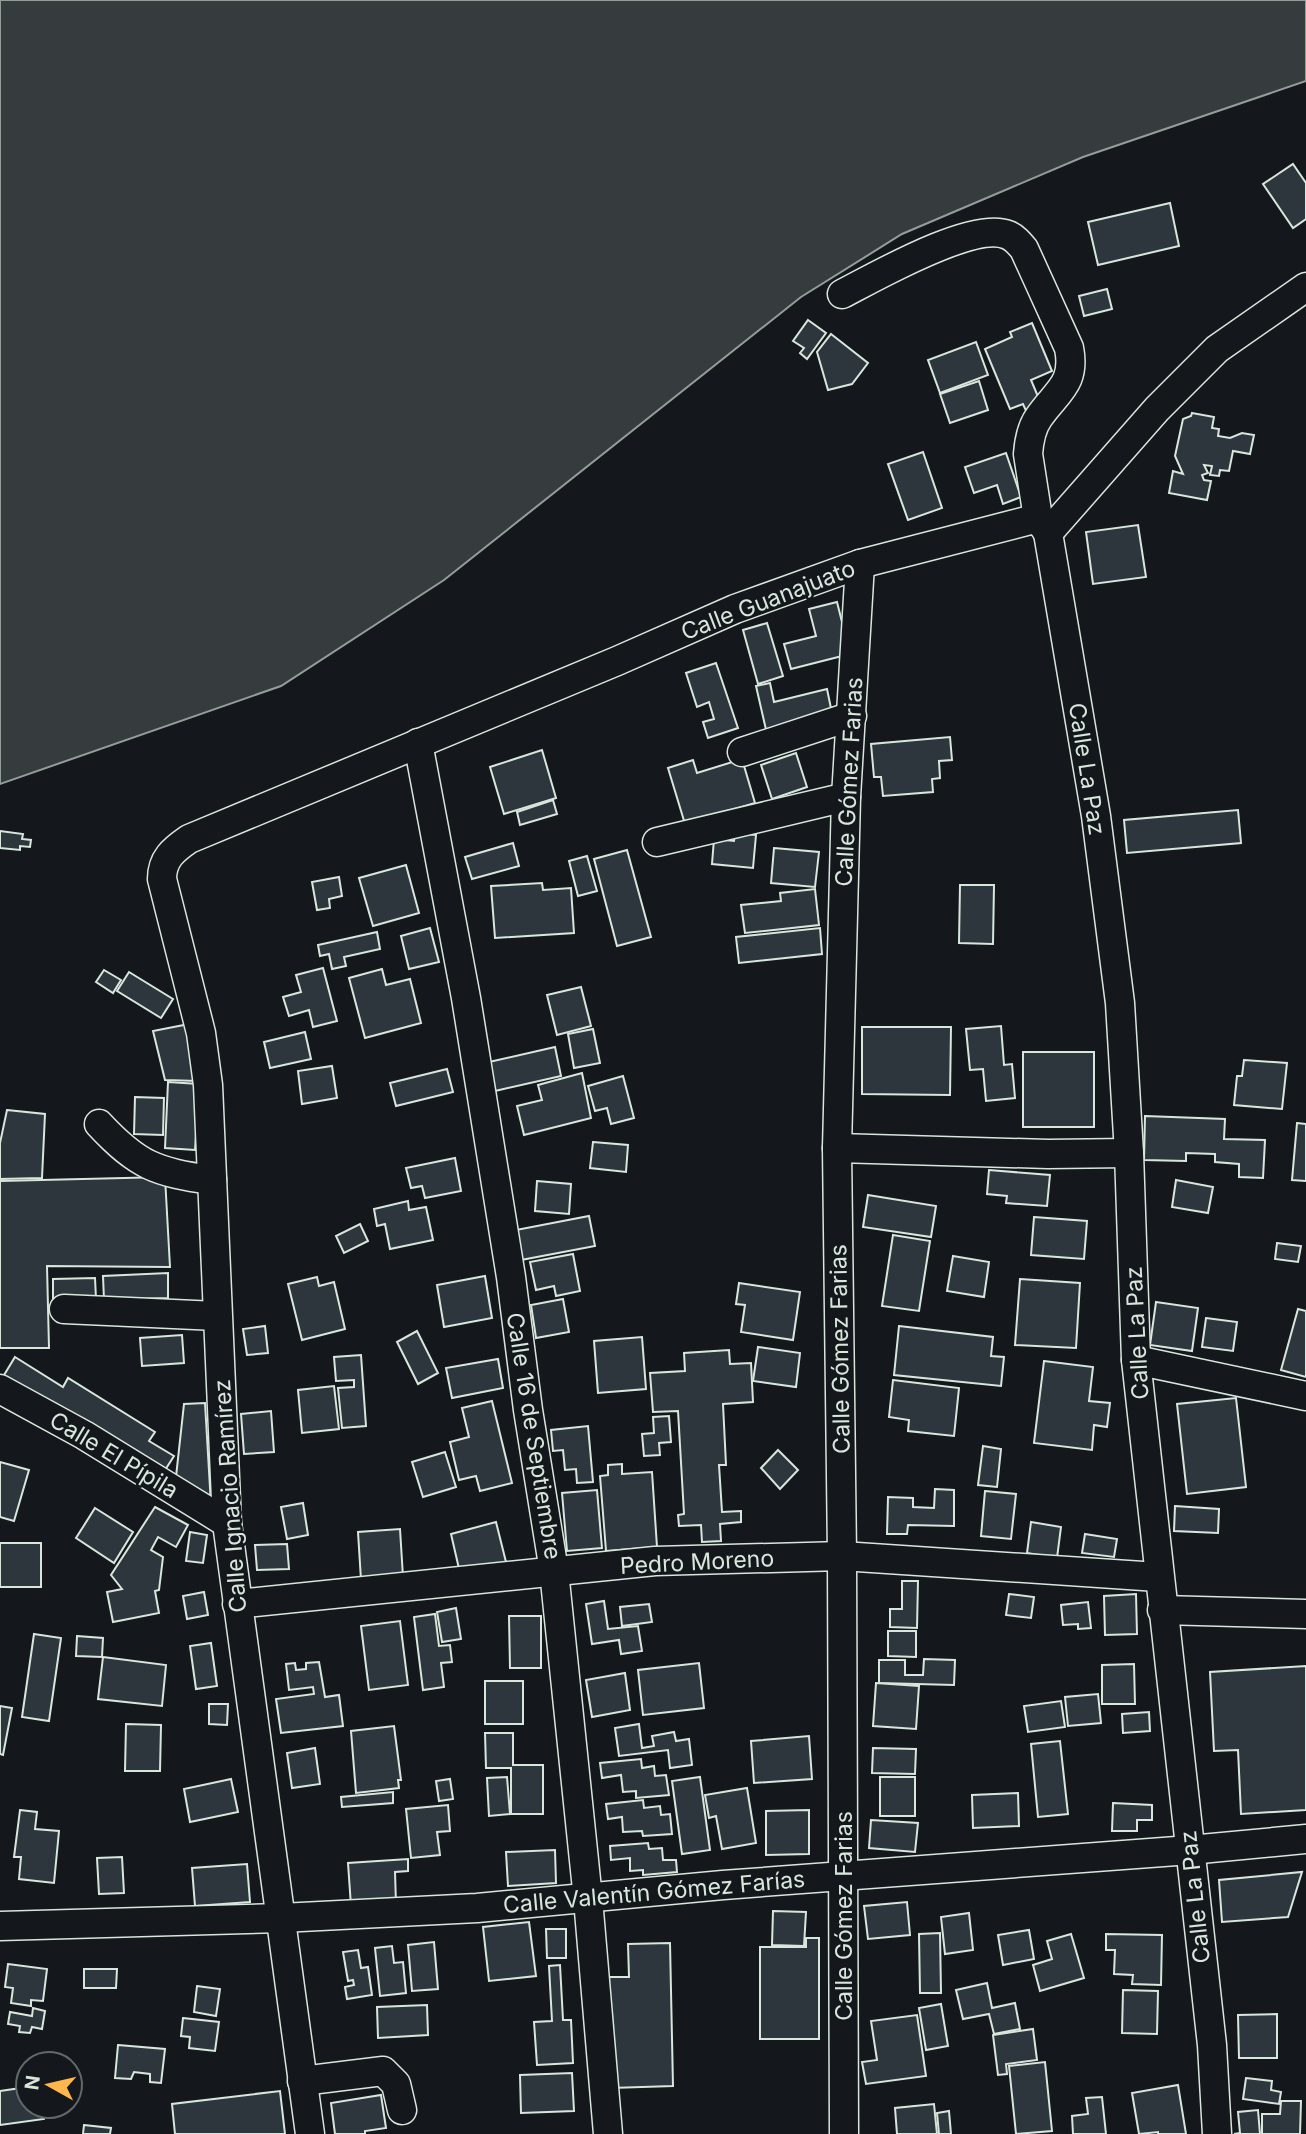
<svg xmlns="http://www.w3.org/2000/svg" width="1306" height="2134" font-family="Inter,sans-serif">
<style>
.water{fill:#363b3e;stroke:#939e99;stroke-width:2}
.building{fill:#2c363c;stroke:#d8e6dc;stroke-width:2}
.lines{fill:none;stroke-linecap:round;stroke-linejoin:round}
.minor-casing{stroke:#d8e6dc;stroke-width:31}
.minor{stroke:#14181c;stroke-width:28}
.labels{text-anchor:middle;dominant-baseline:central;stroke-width:5;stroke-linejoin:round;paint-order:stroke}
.street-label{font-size:23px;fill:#d8e6dc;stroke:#14181c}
</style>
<rect width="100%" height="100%" fill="#14181c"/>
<polygon class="water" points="0,0 1306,0 1306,81 1083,157 902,234 801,297 444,580 281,686 0,784"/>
<g class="building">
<polygon points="1293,164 1306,183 1306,219 1293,228 1263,184"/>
<polygon points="1170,203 1179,246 1098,265 1088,222"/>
<polygon points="1107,289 1112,309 1084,316 1079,296"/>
<polygon points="808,320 826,333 807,359 800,353 804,348 793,341"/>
<polygon points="1032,323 1052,371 1031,380 1042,406 1027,413 1023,404 1010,409 985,349 1012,337 1010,332"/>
<polygon points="831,334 868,363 852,384 828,390 817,352"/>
<polygon points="976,342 988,375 940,393 928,360"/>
<polygon points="979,381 988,410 950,423 940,394"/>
<polygon points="1192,413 1214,417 1212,428 1219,429 1218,436 1230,438 1242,433 1254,435 1250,454 1233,451 1229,471 1220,470 1219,476 1210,475 1212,466 1204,465 1208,473 1202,475 1204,480 1211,481 1207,500 1169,493 1173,471 1183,474 1175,456 1183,419 1191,416"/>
<polygon points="923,452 942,508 908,520 888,464"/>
<polygon points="1006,453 1021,497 1003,504 997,485 974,493 965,467"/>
<polygon points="1138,525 1146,577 1093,584 1086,532"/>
<polygon points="837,602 850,654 791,669 784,644 816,636 809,609"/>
<polygon points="767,623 783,676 758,684 743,630"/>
<polygon points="716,663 738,728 708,738 703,722 714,719 709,702 697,707 686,673"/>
<polygon points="770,683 774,702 827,689 833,718 767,734 756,686"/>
<polygon points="950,737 952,760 939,761 940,778 932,779 933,792 883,796 881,777 874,777 871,744"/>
<polygon points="542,750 556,798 504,814 490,767"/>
<polygon points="796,753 807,787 772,799 761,765"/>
<polygon points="742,759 755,803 685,824 668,768 693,760 697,773"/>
<polygon points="553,800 557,814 520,825 517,812"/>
<polygon points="1238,810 1241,843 1127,853 1124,820"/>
<polygon points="0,831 23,834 22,839 31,840 30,847 20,846 20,850 0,848"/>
<polygon points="735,833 756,835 753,868 712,864 714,839 734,841"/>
<polygon points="513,843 519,866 472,879 465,857"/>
<polygon points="774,848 819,852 815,887 771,883"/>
<polygon points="627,850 651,937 617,946 594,859"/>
<polygon points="587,856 597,891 578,896 569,861"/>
<polygon points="406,865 419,913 373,926 359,878"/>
<polygon points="339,877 342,896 329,899 330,908 317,910 312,882"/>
<polygon points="542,883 543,890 571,888 574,933 495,938 491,886"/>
<polygon points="960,885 994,885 993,944 959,943"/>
<polygon points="815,889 819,925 745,933 741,905 781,901 780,893"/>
<polygon points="430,928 439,962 409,969 401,936"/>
<polygon points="820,928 822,954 739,963 736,937"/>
<polygon points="377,932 380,949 344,957 346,966 332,969 329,954 320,956 318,945"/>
<polygon points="323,968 337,1021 313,1027 309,1010 289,1016 283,997 301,992 296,975"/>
<polygon points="382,969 386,985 410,979 421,1023 365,1038 349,978"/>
<polygon points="104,970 121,980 113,993 96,982"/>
<polygon points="129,972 173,999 161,1018 117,991"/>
<polygon points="581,987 591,1026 557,1035 547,995"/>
<polygon points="189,1024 197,1081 165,1080 153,1031"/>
<polygon points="1001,1026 1004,1065 1012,1064 1015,1098 986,1101 983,1069 970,1070 966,1029"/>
<polygon points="862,1027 951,1027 950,1095 862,1094"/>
<polygon points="593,1029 600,1063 574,1068 568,1034"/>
<polygon points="305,1032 311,1059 270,1068 264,1042"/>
<polygon points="555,1047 561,1076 495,1091 489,1062"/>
<rect x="1023" y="1052" width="71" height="75"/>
<polygon points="1244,1060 1287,1063 1282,1109 1234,1105 1237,1076 1242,1076"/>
<polygon points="332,1066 337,1098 302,1104 298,1071"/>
<polygon points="447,1069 453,1092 396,1106 390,1083"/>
<polygon points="582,1073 591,1118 524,1135 517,1106 542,1100 538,1085"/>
<polygon points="623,1076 634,1118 611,1124 607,1108 595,1111 588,1086"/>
<polygon points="168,1082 199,1084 195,1150 165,1148"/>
<polygon points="135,1097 164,1098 163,1135 134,1134"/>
<polygon points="7,1110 45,1114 42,1178 0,1179 0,1143"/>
<polygon points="1145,1116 1225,1119 1224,1139 1265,1140 1263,1178 1239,1177 1239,1164 1215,1162 1215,1154 1186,1153 1186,1161 1144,1160"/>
<polygon points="1297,1123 1306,1124 1306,1181 1292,1180"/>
<polygon points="593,1142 628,1145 626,1172 590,1168"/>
<polygon points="455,1158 461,1191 425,1198 422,1186 411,1188 406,1168"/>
<polygon points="989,1170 1050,1175 1047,1206 1006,1203 1007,1196 987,1194"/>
<polygon points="165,1177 170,1267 47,1266 49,1348 0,1348 0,1181"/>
<polygon points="1176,1180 1213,1187 1208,1213 1172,1207"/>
<polygon points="537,1181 571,1184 569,1214 535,1211"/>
<polygon points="868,1195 936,1206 931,1237 863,1227"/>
<polygon points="408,1201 409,1210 426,1207 433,1240 390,1249 385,1224 377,1226 374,1209"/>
<polygon points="589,1216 595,1246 521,1260 516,1230"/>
<polygon points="1034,1217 1087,1221 1084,1259 1031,1255"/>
<polygon points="360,1224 368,1241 344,1253 336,1236"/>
<polygon points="893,1235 930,1241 919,1311 882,1306"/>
<polygon points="1277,1243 1301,1246 1298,1262 1275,1259"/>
<polygon points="573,1254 580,1291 556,1296 554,1286 536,1290 530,1262"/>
<polygon points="953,1256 989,1262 984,1297 947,1291"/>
<polygon points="168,1273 168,1298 104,1300 103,1276"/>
<polygon points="485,1276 492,1318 444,1327 437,1285"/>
<polygon points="317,1277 319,1286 334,1282 345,1329 302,1340 288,1284"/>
<polygon points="95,1278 96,1299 53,1300 53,1279"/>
<polygon points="1020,1279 1080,1283 1076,1348 1015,1345"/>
<polygon points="739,1283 800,1292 793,1340 741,1332 745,1305 736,1304"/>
<polygon points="563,1299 569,1332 536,1338 531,1305"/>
<polygon points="1156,1302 1198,1308 1192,1351 1150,1345"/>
<polygon points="1298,1309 1306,1311 1306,1377 1281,1370"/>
<polygon points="1206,1318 1237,1322 1233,1351 1202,1347"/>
<polygon points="265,1326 268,1353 247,1355 243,1329"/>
<polygon points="899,1326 993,1337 991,1356 1004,1357 1001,1386 894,1375"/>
<polygon points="417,1331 438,1373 418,1384 397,1342"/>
<polygon points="182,1335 184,1363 142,1366 140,1338"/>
<polygon points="642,1337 646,1389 598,1393 594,1341"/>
<polygon points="758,1347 800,1353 796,1387 753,1381"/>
<polygon points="729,1350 730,1364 751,1363 753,1402 723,1404 726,1465 719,1465 722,1512 741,1511 741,1522 720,1524 721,1541 702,1542 701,1525 679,1526 678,1515 684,1514 678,1411 653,1412 650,1373 685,1371 684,1353"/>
<polygon points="361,1355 366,1426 342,1428 338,1388 354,1387 354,1380 336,1381 334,1357"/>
<polygon points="15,1357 63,1387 68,1378 155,1432 149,1441 174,1456 160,1478 1,1380"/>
<polygon points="498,1359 503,1388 452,1398 446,1368"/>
<polygon points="1044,1361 1093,1367 1089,1401 1110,1403 1107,1427 1094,1425 1092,1450 1034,1443"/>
<polygon points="893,1380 959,1388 954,1436 908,1431 909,1420 889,1417"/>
<polygon points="334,1386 339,1429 302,1433 298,1390"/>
<polygon points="1236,1398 1246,1487 1187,1494 1177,1404"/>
<polygon points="492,1401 512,1483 480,1491 476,1476 459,1480 450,1442 469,1437 462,1408"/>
<polygon points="205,1403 211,1505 175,1486 184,1404"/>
<polygon points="271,1411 274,1452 244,1454 241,1414"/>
<polygon points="669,1416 671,1442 659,1443 660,1455 644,1456 642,1434 654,1433 653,1417"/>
<polygon points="588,1426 593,1482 577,1483 576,1469 565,1470 563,1450 553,1451 551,1430"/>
<polygon points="983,1446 1001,1449 997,1487 978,1485"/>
<polygon points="778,1450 798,1470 780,1489 761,1468"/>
<polygon points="445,1452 456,1487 423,1497 412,1462"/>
<polygon points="0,1462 29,1470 14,1521 0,1517"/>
<polygon points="622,1464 622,1474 652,1472 657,1547 606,1551 600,1476 608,1475 608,1465"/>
<polygon points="935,1489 954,1490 954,1526 908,1525 907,1534 887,1534 888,1497 913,1498 913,1507 934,1508"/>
<polygon points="597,1490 602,1548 567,1551 562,1493"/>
<polygon points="985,1491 1016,1494 1011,1539 981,1536"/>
<polygon points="303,1503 308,1535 287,1539 281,1507"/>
<polygon points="1175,1506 1219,1509 1218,1533 1174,1531"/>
<polygon points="155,1507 188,1525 176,1547 158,1537 151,1550 163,1557 159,1590 155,1591 159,1613 113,1622 107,1592 122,1589 111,1575"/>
<polygon points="95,1508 133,1532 114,1563 76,1538"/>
<polygon points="496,1522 506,1562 460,1573 451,1534"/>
<polygon points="1031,1522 1061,1527 1057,1558 1027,1553"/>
<polygon points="400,1529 403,1577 361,1580 358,1532"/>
<polygon points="190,1532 207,1535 203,1563 186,1561"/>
<polygon points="1085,1534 1117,1539 1114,1557 1082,1553"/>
<rect x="0" y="1543" width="41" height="44"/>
<polygon points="287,1544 289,1569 257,1570 255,1545"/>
<polygon points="902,1581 918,1581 917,1628 890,1627 890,1609 902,1609"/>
<polygon points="204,1592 208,1615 187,1619 183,1596"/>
<polygon points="1009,1594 1034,1597 1031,1618 1006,1615"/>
<polygon points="1136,1594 1137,1634 1105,1635 1104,1596"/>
<polygon points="604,1601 608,1629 638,1626 642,1651 621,1654 619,1640 592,1644 586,1604"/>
<polygon points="1088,1602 1091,1628 1078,1629 1078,1624 1063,1625 1061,1605"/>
<polygon points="649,1604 652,1622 622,1626 620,1607"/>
<polygon points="456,1608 461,1639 442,1642 437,1612"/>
<polygon points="435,1614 439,1646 450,1645 452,1662 441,1663 444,1687 423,1690 414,1617"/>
<polygon points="509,1616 541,1616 541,1668 510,1668"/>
<polygon points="400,1621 408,1685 369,1690 361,1626"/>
<polygon points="888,1631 916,1631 916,1657 888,1656"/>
<polygon points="34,1634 61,1638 49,1721 22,1717"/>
<polygon points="77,1636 103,1638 102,1657 76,1656"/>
<polygon points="211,1643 217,1686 196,1689 190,1646"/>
<polygon points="103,1657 166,1665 162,1706 98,1699"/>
<polygon points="924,1659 955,1660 954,1685 879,1683 879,1660 905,1660 905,1675 923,1675"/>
<polygon points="319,1662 325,1697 339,1695 343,1726 281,1733 276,1699 314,1694 313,1687 289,1690 286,1664 295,1663 296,1670 306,1669 306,1663"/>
<polygon points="699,1663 704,1708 643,1715 638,1670"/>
<polygon points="1134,1664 1135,1704 1102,1704 1102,1665"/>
<polygon points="1306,1666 1306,1810 1241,1814 1238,1750 1214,1751 1210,1672"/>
<polygon points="625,1673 630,1710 592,1717 586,1680"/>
<rect x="485" y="1681" width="38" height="43"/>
<polygon points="876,1683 919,1686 916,1729 873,1726"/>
<polygon points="1098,1694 1101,1723 1068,1726 1065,1697"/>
<polygon points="1061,1701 1065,1727 1028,1732 1024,1706"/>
<polygon points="209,1704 228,1704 227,1725 209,1724"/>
<polygon points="0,1706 12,1708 3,1755 0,1754"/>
<polygon points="1149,1712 1150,1731 1123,1733 1122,1714"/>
<polygon points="126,1724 161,1725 160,1771 125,1771"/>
<polygon points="639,1724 642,1748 654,1746 652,1736 674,1732 676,1741 689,1739 692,1765 670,1768 668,1750 619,1756 615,1728"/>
<polygon points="394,1726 401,1780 398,1780 399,1788 356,1793 351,1731"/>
<polygon points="485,1733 513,1733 513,1765 543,1765 543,1814 511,1814 511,1768 486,1768"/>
<polygon points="809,1736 812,1779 754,1783 751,1741"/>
<polygon points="1060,1741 1068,1814 1038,1817 1031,1744"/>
<polygon points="315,1748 320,1784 292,1788 287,1753"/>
<polygon points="873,1748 916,1749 915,1774 872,1773"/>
<polygon points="641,1759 642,1768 654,1766 655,1776 666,1775 669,1795 636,1798 636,1791 623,1792 621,1775 602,1778 600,1763"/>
<polygon points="507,1777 510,1814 489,1816 487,1778"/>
<polygon points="700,1777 710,1850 682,1854 672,1781"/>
<rect x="880" y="1777" width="35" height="39"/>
<polygon points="231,1779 238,1812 190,1822 184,1789"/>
<polygon points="450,1779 453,1799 439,1801 436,1781"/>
<polygon points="747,1788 756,1843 722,1849 716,1816 709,1818 705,1795"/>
<polygon points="393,1792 393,1803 342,1807 341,1797"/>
<polygon points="1018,1793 1019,1826 973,1828 972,1795"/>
<polygon points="643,1800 644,1808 660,1806 661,1815 670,1814 672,1834 643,1836 642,1831 623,1832 622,1817 608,1819 606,1804"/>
<polygon points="1113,1803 1152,1805 1152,1820 1137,1820 1137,1831 1112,1831"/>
<polygon points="448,1805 450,1831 437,1832 440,1855 411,1858 406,1809"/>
<polygon points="20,1810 37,1812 35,1829 59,1831 54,1883 19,1879 21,1857 14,1857"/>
<polygon points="809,1810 809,1854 766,1855 766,1811"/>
<polygon points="871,1820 918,1823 915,1852 869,1848"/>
<polygon points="648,1843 649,1849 662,1848 663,1860 676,1860 677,1872 643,1875 643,1870 630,1871 630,1858 611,1860 610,1846"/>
<polygon points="555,1850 556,1883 508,1886 506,1852"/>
<polygon points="122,1857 124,1893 99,1894 97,1858"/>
<polygon points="408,1859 408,1871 395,1872 396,1904 351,1906 348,1863"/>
<polygon points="247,1864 250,1902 195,1906 192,1868"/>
<polygon points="1302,1872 1288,1917 1222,1922 1219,1880"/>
<polygon points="907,1902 910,1935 868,1939 864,1906"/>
<polygon points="773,1911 806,1912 804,1946 772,1945"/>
<polygon points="969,1913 973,1950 945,1954 941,1917"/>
<polygon points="529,1922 536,1976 489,1981 483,1927"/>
<polygon points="546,1929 566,1929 566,1958 547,1958"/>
<polygon points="1029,1930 1034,1959 1003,1965 998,1935"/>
<polygon points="940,1933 941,1993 920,1993 919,1934"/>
<polygon points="1071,1934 1084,1978 1040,1991 1033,1965 1052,1959 1047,1941"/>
<polygon points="1106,1934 1162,1935 1161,1985 1132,1984 1133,1975 1114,1974 1115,1950 1106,1950"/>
<polygon points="806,1938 819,1938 819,2039 760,2039 760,1947 806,1947"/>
<polygon points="434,1942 438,1989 412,1991 408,1945"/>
<polygon points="670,1943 673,2086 611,2088 609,1977 629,1977 628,1944"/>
<polygon points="392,1946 394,1963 403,1962 406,1993 380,1996 375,1948"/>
<polygon points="358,1950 361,1968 368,1967 372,1995 347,1999 345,1987 354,1985 353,1980 348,1981 343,1952"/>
<polygon points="8,1964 47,1969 43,2001 31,2000 31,2006 11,2003 13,1988 5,1987"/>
<polygon points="560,1965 563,2020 571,2020 573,2063 537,2065 534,2022 552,2021 549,1966"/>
<polygon points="84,1969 117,1969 116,1988 84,1988"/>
<polygon points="987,1983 992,2008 1015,2003 1020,2029 994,2034 989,2014 963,2019 956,1990"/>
<polygon points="197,1986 220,1989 216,2016 194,2012"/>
<polygon points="1123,1990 1158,1991 1157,2034 1122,2033"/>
<polygon points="941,2004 948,2046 926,2050 919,2008"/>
<polygon points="427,2005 428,2035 378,2038 377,2007"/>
<polygon points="33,2008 45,2011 42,2029 32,2027 30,2033 19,2032 20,2026 8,2024 10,2012 32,2016"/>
<polygon points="1277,2014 1277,2058 1239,2058 1238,2015"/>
<polygon points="917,2015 926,2076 866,2084 862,2062 877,2060 871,2021"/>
<polygon points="183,2018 219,2022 215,2051 189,2048 190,2037 181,2036"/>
<polygon points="1033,2029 1037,2060 1006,2064 1007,2074 998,2075 993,2035"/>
<polygon points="118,2045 165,2049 161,2083 150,2082 150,2074 134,2072 131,2079 115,2078"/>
<polygon points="1045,2062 1052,2131 1016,2134 1009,2066"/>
<polygon points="572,2073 574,2111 521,2113 520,2075"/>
<polygon points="1246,2078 1272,2081 1271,2090 1281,2092 1279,2104 1243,2099"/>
<polygon points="1178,2085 1186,2134 1158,2134 1158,2132 1139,2134 1132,2093"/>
<polygon points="28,2087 28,2106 43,2106 44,2119 0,2125 0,2091"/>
<polygon points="280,2091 285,2134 175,2134 172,2104"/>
<polygon points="381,2095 386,2128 365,2131 365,2134 335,2134 331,2103"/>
<polygon points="1102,2097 1106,2134 1073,2134 1072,2116 1088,2114 1086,2098"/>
<polygon points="1281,2101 1301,2101 1300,2134 1262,2134 1262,2114 1280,2114"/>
<polygon points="934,2104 937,2134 897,2134 895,2108"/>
<polygon points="1258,2110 1260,2134 1234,2134 1240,2133 1238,2112"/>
<polygon points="949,2111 951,2134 939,2134 937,2113"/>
<polygon points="84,2125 111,2128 110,2134 83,2134"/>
</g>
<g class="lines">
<g class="minor-casing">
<g id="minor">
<path d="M 842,294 C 875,277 974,220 1008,235 C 1015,238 1019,243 1024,249 L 1069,348 C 1076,384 1057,391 1039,417 C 1031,428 1029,441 1028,454 L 1038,518"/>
<polyline points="1048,533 1096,816 1120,1003 1129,1153 1136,1360 1212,2045 1217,2134"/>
<polyline points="418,743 466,998 511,1277 528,1410 554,1571 588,1899 608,2134"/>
<polyline points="742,752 852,716"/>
<polyline points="657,842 846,797"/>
<path d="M 99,1124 C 138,1166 156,1172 212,1180"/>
<polyline points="837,1148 1048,1154 1129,1153"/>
<polyline points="64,1309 217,1316"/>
<polyline points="1136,1360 1306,1396"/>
<polyline points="0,1389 84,1435 227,1523"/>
<polyline points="237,1604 655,1561 842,1556 1158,1577"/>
<polyline points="1162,1610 1306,1614"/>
<polyline points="0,1926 281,1918 477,1908 723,1885 1190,1850 1306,1839"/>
<polyline points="302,2081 383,2071 396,2084 402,2110"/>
<path d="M 310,2134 L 227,1523 L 208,1085 L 201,1033 L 162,879 C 162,859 173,850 189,839 L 617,661 L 735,609 L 860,564 L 1038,518 L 1048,533 L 1157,409 L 1217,349 L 1306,287"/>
<polyline points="844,2134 842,1556 837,1148 846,797 860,564"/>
</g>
</g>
<use href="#minor" class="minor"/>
</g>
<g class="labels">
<g class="street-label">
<text transform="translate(768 600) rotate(-21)">Calle Guanajuato</text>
<text transform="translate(1087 769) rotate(81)">Calle La Paz</text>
<text transform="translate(849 782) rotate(-87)">Calle Gómez Farias</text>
<text transform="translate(1137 1333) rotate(-93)">Calle La Paz</text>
<text transform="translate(840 1349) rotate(-91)">Calle Gómez Farias</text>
<text transform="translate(534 1436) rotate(81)">Calle 16 de Septiembre</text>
<text transform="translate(114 1455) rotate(31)">Calle El Pípila</text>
<text transform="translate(230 1496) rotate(-94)">Calle Ignacio Ramírez</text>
<text transform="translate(697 1562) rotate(-3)">Pedro Moreno</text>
<text transform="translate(654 1892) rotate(-5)">Calle Valentín Gómez Farías</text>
<text transform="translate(1195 1897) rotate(-96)">Calle La Paz</text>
<text transform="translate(844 1916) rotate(-90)">Calle Gómez Farias</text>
</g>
</g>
<g transform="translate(49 2085) rotate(278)"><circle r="33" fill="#14181c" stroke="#626a69" stroke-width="2"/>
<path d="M0-5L12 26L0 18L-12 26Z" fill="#ffb74d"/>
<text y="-10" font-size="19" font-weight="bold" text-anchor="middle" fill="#d8e6dc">N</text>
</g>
</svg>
